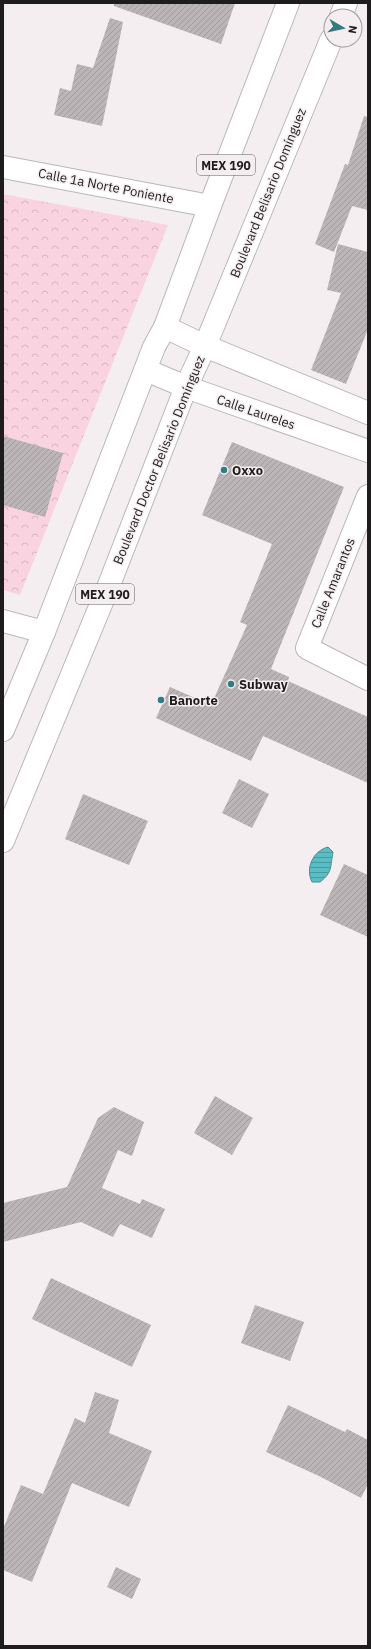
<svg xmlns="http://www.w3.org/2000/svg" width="371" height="1649" font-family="'IBM Plex Sans',sans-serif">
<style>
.park{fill:url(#park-crowns)}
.water{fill:url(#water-rules);stroke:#498d92}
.building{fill:url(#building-hatch)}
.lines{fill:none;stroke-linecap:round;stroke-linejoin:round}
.street-casing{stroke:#bcb6b7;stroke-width:24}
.secondary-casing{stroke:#bcb6b7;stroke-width:24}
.primary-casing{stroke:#bcb6b7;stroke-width:24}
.street{stroke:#fff;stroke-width:22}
.secondary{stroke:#fff;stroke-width:22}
.primary{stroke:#fff;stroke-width:22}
.poi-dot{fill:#327b80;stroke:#f5eef0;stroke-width:1.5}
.labels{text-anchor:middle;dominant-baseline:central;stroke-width:3;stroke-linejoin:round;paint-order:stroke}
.shield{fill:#f5eef0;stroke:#5f5b5c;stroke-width:1}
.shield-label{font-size:12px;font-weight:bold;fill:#1f1c1d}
.street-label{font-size:13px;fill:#1f1c1d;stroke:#f5eef0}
.poi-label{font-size:13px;font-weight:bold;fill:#1f1c1d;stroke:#f5eef0;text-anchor:start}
</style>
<defs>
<pattern id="park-crowns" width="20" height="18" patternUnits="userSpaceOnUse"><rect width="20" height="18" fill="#f9d3df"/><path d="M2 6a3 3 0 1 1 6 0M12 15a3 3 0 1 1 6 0" fill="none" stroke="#d5b5bf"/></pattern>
<pattern id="water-rules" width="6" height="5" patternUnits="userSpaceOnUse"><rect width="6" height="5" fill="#5bbdc4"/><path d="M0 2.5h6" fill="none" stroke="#4b999f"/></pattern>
<pattern id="building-hatch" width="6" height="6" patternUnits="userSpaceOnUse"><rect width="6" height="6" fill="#bcb5b7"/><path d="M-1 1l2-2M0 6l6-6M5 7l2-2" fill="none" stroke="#a19b9d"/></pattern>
</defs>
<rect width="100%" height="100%" fill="#f5eef0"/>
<polygon class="park" points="3,194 168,225 20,595 3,590"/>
<path class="water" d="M 328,847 L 333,852 C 330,867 333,872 320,882 L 312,882 C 305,868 313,851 328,847 Z"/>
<g class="building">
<polygon points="114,3 235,3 221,44 114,6"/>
<polygon points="110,18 123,22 102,126 54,115 60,88 71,91 77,64 93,68"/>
<polygon points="364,116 368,117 368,210 352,206 334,252 315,244 345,164 348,165"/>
<polygon points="338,244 368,252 368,329 346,384 311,370 341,293 327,290"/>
<polygon points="3,436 63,453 45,517 3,505"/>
<polygon points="232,442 344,487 271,669 289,677 288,681 368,717 368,783 263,736 251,761 156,718 170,687 211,705 247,625 240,622 272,544 202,515"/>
<polygon points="239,779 269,794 252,828 222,813"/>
<polygon points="83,794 148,821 129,865 65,839"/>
<polygon points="344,864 368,875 368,937 320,915"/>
<polygon points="215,1096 253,1118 232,1155 194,1133"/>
<polygon points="114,1107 144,1122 132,1156 118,1150 102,1188 140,1204 142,1199 165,1209 152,1238 120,1224 113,1237 81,1222 3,1242 3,1203 67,1187 98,1118"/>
<polygon points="51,1278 151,1325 132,1367 32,1319"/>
<polygon points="255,1305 304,1322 290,1361 241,1343"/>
<polygon points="95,1392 119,1400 109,1433 152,1451 129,1507 72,1483 32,1582 3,1570 3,1529 21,1485 43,1494 75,1418 85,1423"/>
<polygon points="288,1405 345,1432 347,1429 368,1440 368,1484 361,1498 319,1476 266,1452"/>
<polygon points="116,1567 141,1579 132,1599 107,1587"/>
</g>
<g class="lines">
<g class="street-casing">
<g id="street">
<polyline points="3,167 210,206"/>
<polyline points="368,496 307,648 368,679"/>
<polyline points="3,621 44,632"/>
</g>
</g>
<g class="secondary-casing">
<g id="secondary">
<polyline points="165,327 205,346 368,413"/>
<polyline points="146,370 186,387 368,451"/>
</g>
</g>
<g class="primary-casing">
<g id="primary">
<polyline points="341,16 346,3"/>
<polyline points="3,730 44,632 154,347 165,327 210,206 288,3"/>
<polyline points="3,841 109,585 186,387 205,346 331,40"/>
</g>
</g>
<use href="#street" class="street"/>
<use href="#secondary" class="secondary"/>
<use href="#primary" class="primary"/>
</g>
<g class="poi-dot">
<circle cx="224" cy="470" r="4"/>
<circle cx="231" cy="684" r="4"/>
<circle cx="161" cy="700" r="4"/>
</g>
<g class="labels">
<g class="shield">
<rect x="197" y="155" width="58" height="20" rx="3"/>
<rect x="76" y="584" width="58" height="20" rx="3"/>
</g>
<g class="shield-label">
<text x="226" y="165">MEX 190</text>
<text x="105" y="594">MEX 190</text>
</g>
<g class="street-label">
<text transform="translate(106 186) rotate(11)">Calle 1a Norte Poniente</text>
<text transform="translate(268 193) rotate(-68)">Boulevard Belisario Domínguez</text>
<text transform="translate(256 412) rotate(19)">Calle Laureles</text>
<text transform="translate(159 460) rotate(-68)">Boulevard Doctor Belisario Domínguez</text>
<text transform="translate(333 583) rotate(-68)">Calle Amarantos</text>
</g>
<g class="poi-label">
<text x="232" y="470">Oxxo</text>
<text x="239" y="684">Subway</text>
<text x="169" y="700">Banorte</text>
</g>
</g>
<rect width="371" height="1649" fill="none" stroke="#1f1c1d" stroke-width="8"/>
<g transform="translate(343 28) rotate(99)"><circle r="19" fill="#f5eef0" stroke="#9f9a9c"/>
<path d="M0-3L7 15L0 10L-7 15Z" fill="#327b80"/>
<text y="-6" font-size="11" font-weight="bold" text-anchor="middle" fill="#1f1c1d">N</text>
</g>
</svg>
